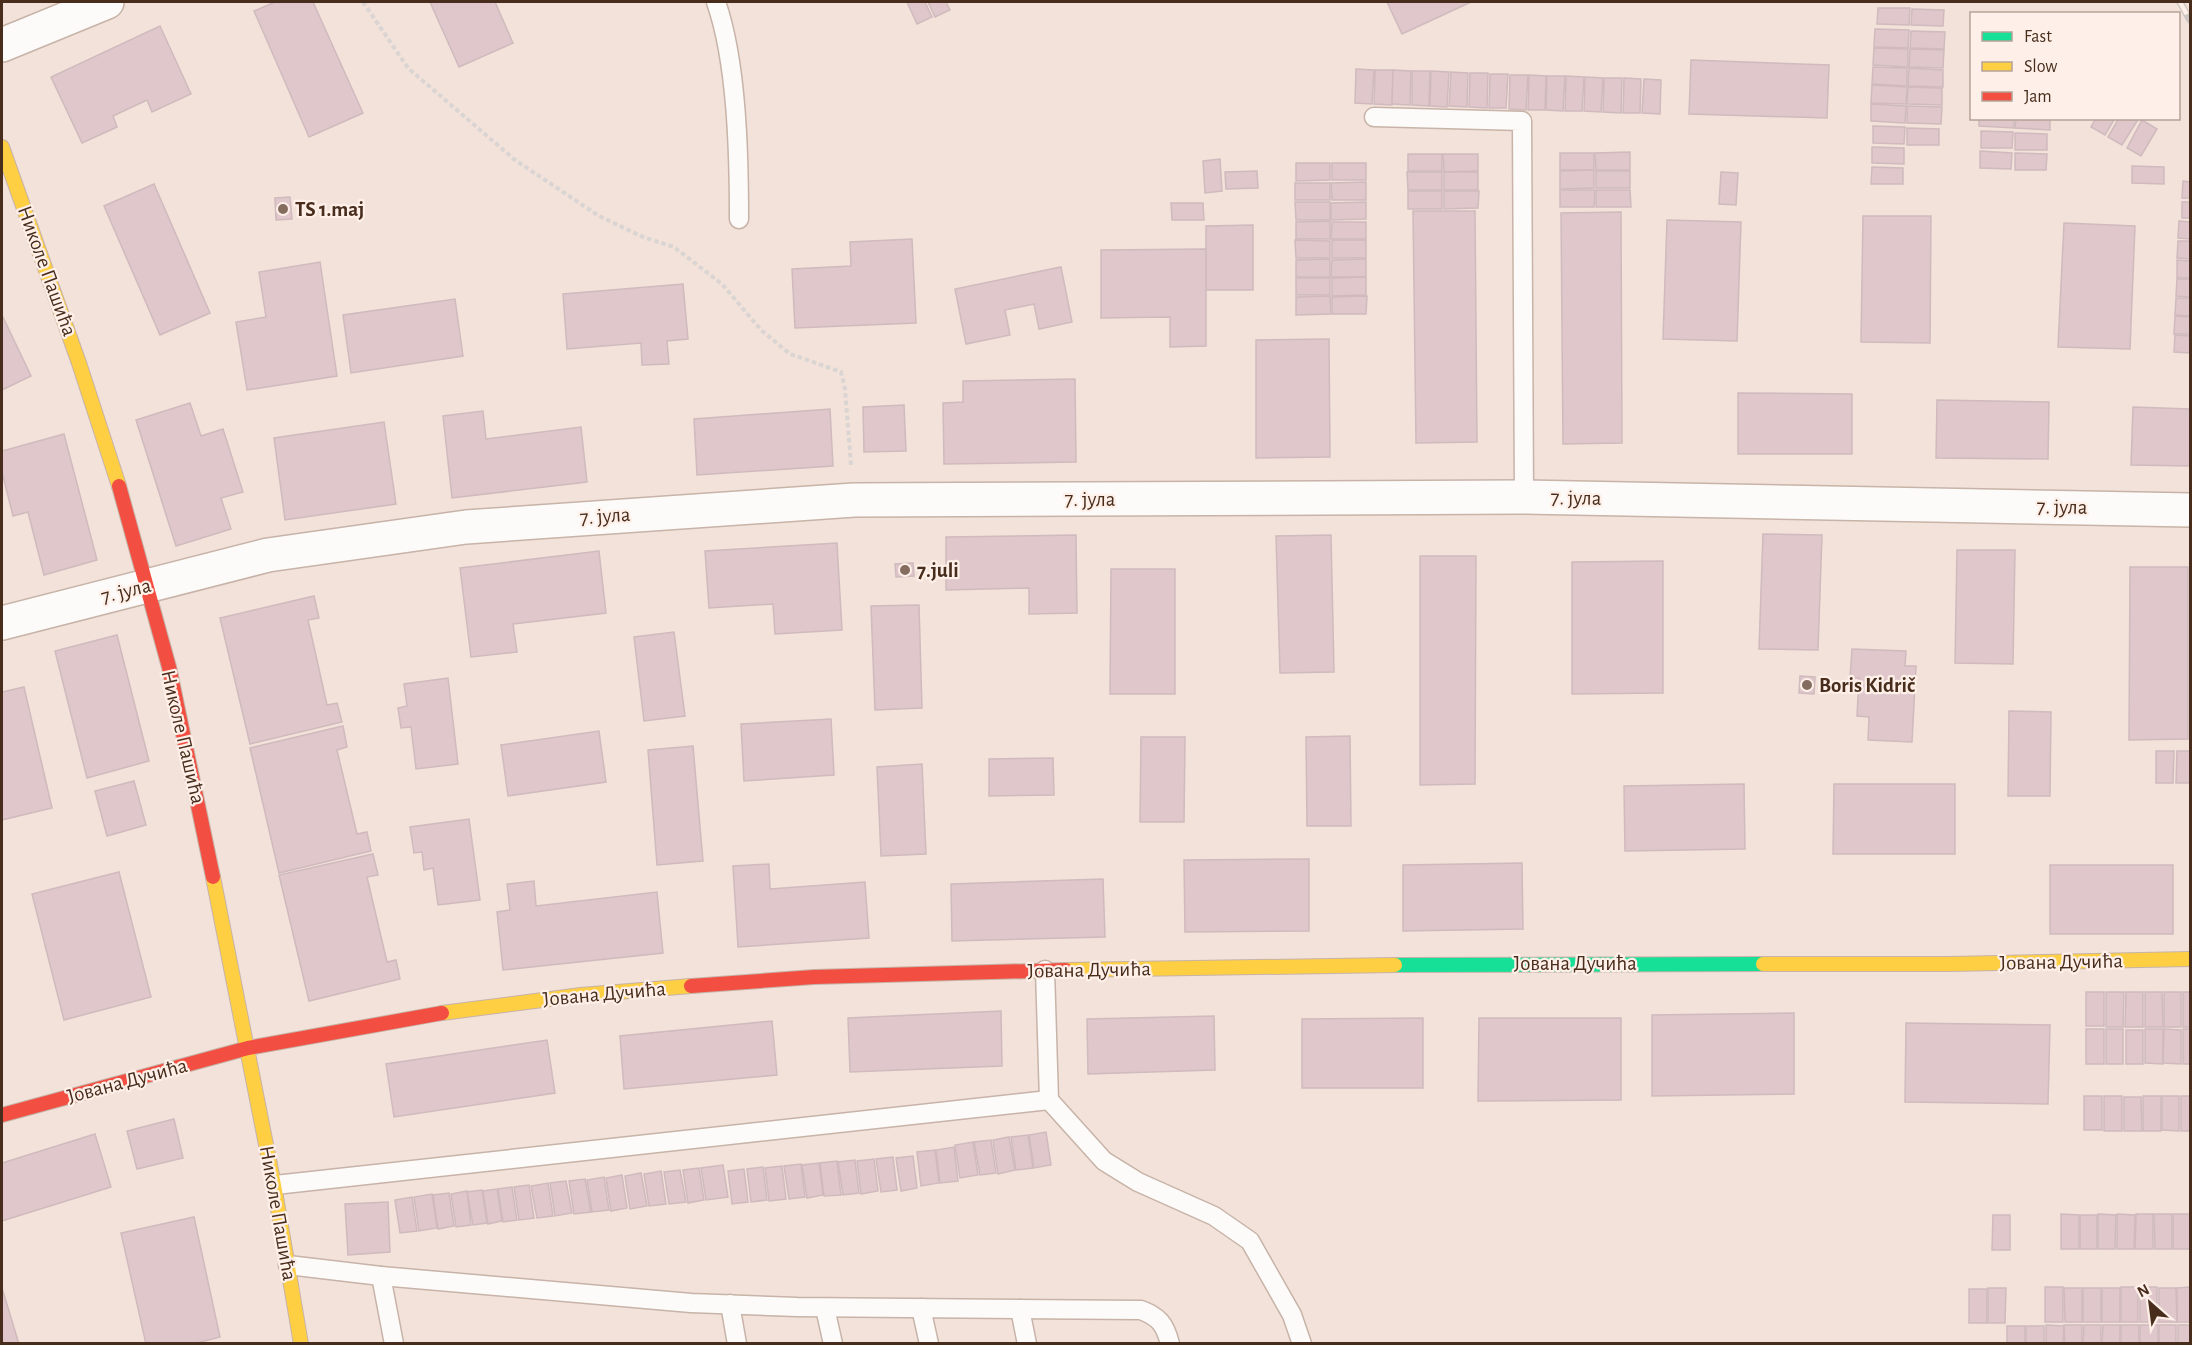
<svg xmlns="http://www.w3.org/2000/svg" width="2192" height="1345" font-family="'Alegreya Sans',sans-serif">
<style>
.building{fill:#dfc7cb;stroke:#d0babd;stroke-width:1.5}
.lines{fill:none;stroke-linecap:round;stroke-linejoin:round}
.lane-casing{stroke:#c7b3a7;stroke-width:21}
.street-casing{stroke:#c7b3a7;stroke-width:36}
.fast-casing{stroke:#c7b3a7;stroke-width:16}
.slow-casing{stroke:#c7b3a7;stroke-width:16}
.jam-casing{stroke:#c7b3a7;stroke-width:16}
.path{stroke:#dad5d2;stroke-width:4;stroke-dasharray:4.5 3;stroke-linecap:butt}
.lane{stroke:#fdfbf9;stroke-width:18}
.street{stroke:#fdfbf9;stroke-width:33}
.fast{stroke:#16e098;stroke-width:14}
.slow{stroke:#ffcf43;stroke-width:14}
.jam{stroke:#f24e42;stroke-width:14}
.rail-casing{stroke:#ccc6c3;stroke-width:7}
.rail{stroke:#fef0e8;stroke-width:4.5;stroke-dasharray:14;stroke-linecap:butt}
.poi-dot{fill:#846c5f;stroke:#fef0e8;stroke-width:2}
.labels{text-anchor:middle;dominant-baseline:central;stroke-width:4.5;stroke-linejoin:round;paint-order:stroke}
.poi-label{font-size:21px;font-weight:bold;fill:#482d1d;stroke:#fef0e8;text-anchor:start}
.street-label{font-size:21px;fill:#482d1d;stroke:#fef0e8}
</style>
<rect width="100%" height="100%" fill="#f2e2da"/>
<g class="building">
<polygon points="275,2 313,2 363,113 309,137 254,11"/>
<polygon points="430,2 495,2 513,43 459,67"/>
<polygon points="907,2 925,2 932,17 917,24"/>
<polygon points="928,2 946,2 950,10 935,17"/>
<polygon points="1387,2 1471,2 1402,34"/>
<polygon points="1878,8 1910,8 1909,25 1877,24"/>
<polygon points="1912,9 1944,10 1943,26 1911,25"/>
<polygon points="160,26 191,94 152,112 147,100 113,116 117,127 82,143 51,77"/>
<polygon points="1875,29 1909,30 1908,48 1874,47"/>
<polygon points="1911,31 1945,32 1944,49 1910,48"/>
<polygon points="1874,48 1908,49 1908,67 1873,65"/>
<polygon points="1910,49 1944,50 1943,68 1909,67"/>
<polygon points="1691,60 1829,65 1827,118 1689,114"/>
<polygon points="1873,67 1907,68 1907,86 1872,84"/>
<polygon points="1909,68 1943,70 1943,87 1908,86"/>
<polygon points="1356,69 1374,70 1372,104 1355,103"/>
<polygon points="1375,70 1393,70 1392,105 1374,104"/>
<polygon points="1393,70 1411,71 1410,105 1392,104"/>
<polygon points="1412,71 1430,71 1429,106 1412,105"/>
<polygon points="1431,71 1449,72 1447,107 1430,106"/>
<polygon points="1451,72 1468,73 1467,107 1449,106"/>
<polygon points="1470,73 1488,73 1487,108 1469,107"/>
<polygon points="1490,74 1508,74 1506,108 1489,108"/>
<polygon points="1510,75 1528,75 1526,110 1509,109"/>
<polygon points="1529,75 1546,76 1545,110 1528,110"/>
<polygon points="1547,76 1565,76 1563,111 1546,110"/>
<polygon points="1566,76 1584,77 1582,111 1565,111"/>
<polygon points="1585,77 1603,78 1601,112 1584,111"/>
<polygon points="1604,78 1622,78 1621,113 1603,112"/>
<polygon points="1624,78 1641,79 1640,113 1623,113"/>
<polygon points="1644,79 1661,80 1660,114 1642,113"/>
<polygon points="1872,85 1907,87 1906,104 1871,103"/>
<polygon points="1908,87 1942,88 1942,105 1907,104"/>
<polygon points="1871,104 1906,106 1905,123 1871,121"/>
<polygon points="1907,106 1942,107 1941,124 1907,123"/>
<polygon points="1979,118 2014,118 2014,128 1979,126"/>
<polygon points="2016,118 2050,118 2050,130 2015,128"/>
<polygon points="2096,118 2115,118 2105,135 2091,127"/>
<polygon points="2119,118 2139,118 2122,145 2108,137"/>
<polygon points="2142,120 2157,129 2141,156 2127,148"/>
<polygon points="1873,126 1905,127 1904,144 1873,143"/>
<polygon points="1907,128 1939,129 1939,145 1907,145"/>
<polygon points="1981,131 2013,132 2012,148 1981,148"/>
<polygon points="2015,133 2047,134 2047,150 2015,150"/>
<polygon points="1872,147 1904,148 1904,164 1872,163"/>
<polygon points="1980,151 2012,153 2011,169 1980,168"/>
<polygon points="1630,152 1630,170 1596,170 1595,153"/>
<rect x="1560" y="153" width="34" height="17"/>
<polygon points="2015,153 2047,154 2046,170 2015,170"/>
<rect x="1408" y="154" width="34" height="17"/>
<polygon points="1443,154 1478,154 1478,171 1444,172"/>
<polygon points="1220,159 1222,191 1205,193 1203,161"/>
<polygon points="1296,163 1330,163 1330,180 1296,181"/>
<rect x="1332" y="163" width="34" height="17"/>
<polygon points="2132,166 2164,167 2164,184 2132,183"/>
<polygon points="1872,167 1903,168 1903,184 1871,184"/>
<polygon points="1594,170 1594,188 1560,189 1560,171"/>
<polygon points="1257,171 1258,188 1226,189 1225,172"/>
<rect x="1596" y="171" width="34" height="17"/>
<polygon points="1407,172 1442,172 1442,190 1408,190"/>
<rect x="1444" y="172" width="34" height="18"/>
<polygon points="1721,172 1738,173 1736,205 1719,204"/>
<polygon points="2183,181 2190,182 2190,198 2182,198"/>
<polygon points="1366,182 1366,200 1332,200 1331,183"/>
<rect x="1295" y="183" width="35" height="17"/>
<polygon points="154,184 210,313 160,335 104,206"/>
<polygon points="1560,190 1595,190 1594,207 1560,207"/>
<polygon points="1596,190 1630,190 1631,207 1596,207"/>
<rect x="1408" y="191" width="34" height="18"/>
<polygon points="1444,191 1479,191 1478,208 1444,209"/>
<polygon points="290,197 292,219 276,220 275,198"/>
<polygon points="1295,202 1330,202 1330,220 1296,220"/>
<polygon points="1366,202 1366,219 1331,220 1331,203"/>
<rect x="2182" y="202" width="8" height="16"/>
<polygon points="1171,203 1203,203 1204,220 1172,220"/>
<polygon points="1413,211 1475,211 1477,442 1416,443"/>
<polygon points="1621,212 1622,443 1563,444 1561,213"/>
<polygon points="1863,216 1931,216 1930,343 1861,342"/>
<polygon points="1667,220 1741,222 1737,341 1663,339"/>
<polygon points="1330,221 1330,239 1296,239 1296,222"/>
<polygon points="2179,221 2190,222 2190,239 2178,238"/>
<polygon points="1332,222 1366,222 1366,239 1331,239"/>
<polygon points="2064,223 2135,226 2130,349 2058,347"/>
<polygon points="1253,225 1253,290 1206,290 1206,226"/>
<polygon points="912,239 916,323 795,328 792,269 851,266 850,242"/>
<polygon points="1295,240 1330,241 1330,258 1296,258"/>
<rect x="1332" y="240" width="34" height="18"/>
<polygon points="2178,241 2190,241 2190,259 2177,258"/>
<polygon points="1206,249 1206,346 1170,347 1170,317 1101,318 1101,250"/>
<polygon points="1330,259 1330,277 1296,277 1296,260"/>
<polygon points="1366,259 1366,277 1331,277 1332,260"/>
<polygon points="2177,260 2190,261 2190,278 2177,278"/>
<polygon points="320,262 337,376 247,390 236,322 266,317 259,272"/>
<polygon points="1061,267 1072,322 1039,329 1034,304 1005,310 1010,335 966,344 955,289"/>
<polygon points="1366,277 1366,295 1332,296 1332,278"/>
<rect x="1296" y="278" width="34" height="17"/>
<polygon points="2177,279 2190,279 2190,297 2176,296"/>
<polygon points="683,284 688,339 667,341 669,364 642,365 641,343 567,349 563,294"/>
<polygon points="1330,296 1331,314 1296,315 1296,297"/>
<polygon points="1367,296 1366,314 1332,314 1332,297"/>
<polygon points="2176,298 2190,298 2190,316 2175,315"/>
<polygon points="455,299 463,356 351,373 343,315"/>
<polygon points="2,315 31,376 2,390"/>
<polygon points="2175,316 2190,317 2190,334 2174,334"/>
<polygon points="2175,335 2190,336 2190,353 2174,352"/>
<polygon points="1329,339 1330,457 1256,458 1256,340"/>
<polygon points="1075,379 1076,462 944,464 943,403 963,402 963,381"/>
<polygon points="1738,393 1852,394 1852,454 1738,454"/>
<polygon points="1937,400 2049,402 2048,459 1936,458"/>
<polygon points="190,403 201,436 223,429 243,492 221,498 231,529 176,546 136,420"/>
<polygon points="904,405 906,451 864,452 863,407"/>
<polygon points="2133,407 2190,409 2190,466 2131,465"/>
<polygon points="830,409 833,466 697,475 694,419"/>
<polygon points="483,411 486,439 581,427 587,482 452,498 443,416"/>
<polygon points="384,422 396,504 285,520 274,438"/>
<polygon points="64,434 97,560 44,575 28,512 13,516 2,472 2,451"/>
<polygon points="1763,534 1822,535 1818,650 1759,649"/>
<polygon points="1076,535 1077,613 1029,614 1029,588 946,590 946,537"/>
<polygon points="1331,535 1334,672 1280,673 1276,536"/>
<polygon points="837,543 842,630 775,634 773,604 709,608 705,551"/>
<polygon points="1957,550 2015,550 2013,664 1955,663"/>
<polygon points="599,551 606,613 513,624 517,652 471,657 460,568"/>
<polygon points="1420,556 1476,556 1475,784 1420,785"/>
<polygon points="1663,561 1663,693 1572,694 1572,562"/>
<polygon points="913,563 914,576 896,577 895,564"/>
<polygon points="2130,567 2188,567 2188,739 2129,740"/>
<polygon points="1111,569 1175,569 1175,694 1110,694"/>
<polygon points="314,596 319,618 308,620 327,705 337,703 342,722 250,744 220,618"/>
<polygon points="919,605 922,708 875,710 871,606"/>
<polygon points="674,632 685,716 644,721 634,637"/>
<polygon points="117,635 149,761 87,778 55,651"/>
<polygon points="1852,649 1906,651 1905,666 1916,666 1912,742 1868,740 1869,717 1857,716 1859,678 1850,678"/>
<polygon points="1800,676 1815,677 1814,694 1799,693"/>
<polygon points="448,678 458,764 416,769 411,727 401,728 398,708 407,706 404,684"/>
<polygon points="24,687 52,808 2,820 2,692"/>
<polygon points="2009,711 2051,712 2050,796 2008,796"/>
<polygon points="831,719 834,775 744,781 741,724"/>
<polygon points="343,726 347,747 337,750 357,834 367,832 371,851 279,873 250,748"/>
<polygon points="599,731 606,782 508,796 501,745"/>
<polygon points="1350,736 1351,826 1307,826 1306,737"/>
<polygon points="1141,737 1185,737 1184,822 1140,822"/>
<polygon points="693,746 703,861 657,865 648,750"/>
<polygon points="2156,751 2174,751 2173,783 2156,783"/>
<polygon points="2177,751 2190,751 2190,783 2176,783"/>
<polygon points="1053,758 1054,795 989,796 989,759"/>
<polygon points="922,764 926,854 881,856 877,767"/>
<polygon points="134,781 146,825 107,836 95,791"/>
<polygon points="1744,784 1745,849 1625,851 1624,786"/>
<polygon points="1834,784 1955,784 1955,854 1833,854"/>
<polygon points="469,819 480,900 438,905 433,868 424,870 422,852 414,853 410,827"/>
<polygon points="373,854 378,875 367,877 387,962 396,960 400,979 309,1001 279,875"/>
<polygon points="1309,859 1309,931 1185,932 1184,860"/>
<polygon points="1522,863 1523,929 1403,931 1403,865"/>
<polygon points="769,864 770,889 865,882 869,938 738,947 733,866"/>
<rect x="2050" y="865" width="123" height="69"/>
<polygon points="119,872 151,997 64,1020 32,894"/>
<polygon points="1103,879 1105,937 952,941 951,884"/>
<polygon points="534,881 536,906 657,892 663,953 503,970 497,912 510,910 507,884"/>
<rect x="2086" y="992" width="18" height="34"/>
<polygon points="2106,992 2124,992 2123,1027 2106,1027"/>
<polygon points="2126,992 2143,992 2143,1027 2125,1027"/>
<polygon points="2145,992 2162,992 2163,1027 2145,1027"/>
<rect x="2164" y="992" width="17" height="35"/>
<rect x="2183" y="992" width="7" height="35"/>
<polygon points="1001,1011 1002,1066 850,1072 848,1018"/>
<polygon points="1794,1013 1794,1094 1652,1096 1652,1015"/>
<polygon points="1214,1016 1215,1070 1088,1074 1087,1019"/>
<polygon points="1423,1018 1423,1088 1302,1088 1302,1019"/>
<polygon points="1479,1018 1621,1018 1621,1100 1478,1101"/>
<polygon points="772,1021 777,1075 624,1089 620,1036"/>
<polygon points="1906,1023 2050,1025 2048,1104 1905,1102"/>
<rect x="2086" y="1029" width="18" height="35"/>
<rect x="2106" y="1029" width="17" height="35"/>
<polygon points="2145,1029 2163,1029 2163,1064 2145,1063"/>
<polygon points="2164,1029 2181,1030 2181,1064 2163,1063"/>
<rect x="2183" y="1029" width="7" height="35"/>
<rect x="2126" y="1030" width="17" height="34"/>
<polygon points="547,1040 555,1093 394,1117 386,1064"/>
<rect x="2084" y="1096" width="18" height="34"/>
<rect x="2104" y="1096" width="18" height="35"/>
<rect x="2143" y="1096" width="18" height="35"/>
<polygon points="2162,1096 2179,1096 2179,1131 2162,1130"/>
<rect x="2181" y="1096" width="9" height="35"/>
<polygon points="2124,1097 2141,1097 2142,1131 2124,1131"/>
<polygon points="174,1119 183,1158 137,1169 127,1131"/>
<polygon points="1046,1132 1051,1165 1034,1168 1029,1135"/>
<polygon points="95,1134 111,1187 2,1221 2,1163"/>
<polygon points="1028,1135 1033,1168 1016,1170 1011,1137"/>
<polygon points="1009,1137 1015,1170 998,1174 993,1140"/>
<polygon points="991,1140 996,1173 980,1175 974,1142"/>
<polygon points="973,1142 978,1175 960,1178 955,1145"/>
<polygon points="954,1147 958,1181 940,1183 936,1150"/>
<polygon points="935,1150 939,1183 921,1186 917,1152"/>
<polygon points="913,1156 917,1188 901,1191 896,1158"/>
<polygon points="893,1157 897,1190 881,1192 876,1159"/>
<polygon points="874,1159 878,1191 861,1194 857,1161"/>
<polygon points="855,1160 859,1193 843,1195 838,1162"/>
<polygon points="837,1161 841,1195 824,1196 820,1163"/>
<polygon points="819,1163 823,1195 807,1198 802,1165"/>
<polygon points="801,1164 805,1197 789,1199 784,1166"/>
<polygon points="723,1165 728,1197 706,1200 701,1168"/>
<polygon points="782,1166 786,1199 769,1201 765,1168"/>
<polygon points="763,1167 767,1200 751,1202 747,1169"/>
<polygon points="699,1168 704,1200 688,1203 683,1170"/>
<polygon points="744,1169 748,1202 732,1204 728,1171"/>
<polygon points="680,1170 686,1202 669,1204 664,1172"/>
<polygon points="661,1171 666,1204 649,1206 644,1174"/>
<polygon points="641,1173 647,1206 630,1209 625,1176"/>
<polygon points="622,1175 627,1208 611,1211 606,1178"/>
<polygon points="604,1177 609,1210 592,1212 587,1180"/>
<polygon points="585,1179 591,1212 574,1214 569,1181"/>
<polygon points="566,1181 572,1213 555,1216 550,1183"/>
<polygon points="548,1183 553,1216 537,1218 531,1186"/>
<polygon points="529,1185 534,1218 519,1220 514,1187"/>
<polygon points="512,1187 517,1220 503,1222 498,1189"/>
<polygon points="497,1189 502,1221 488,1224 483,1191"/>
<polygon points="482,1190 487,1223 473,1225 467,1192"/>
<polygon points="467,1191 471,1225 456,1227 451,1194"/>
<polygon points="449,1193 454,1226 438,1229 433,1195"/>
<polygon points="432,1194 437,1228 419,1231 414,1197"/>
<polygon points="412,1197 417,1231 400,1233 395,1200"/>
<polygon points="388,1202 390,1252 348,1255 345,1204"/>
<polygon points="2061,1214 2079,1215 2079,1249 2061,1249"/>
<polygon points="2098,1214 2116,1215 2115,1249 2098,1249"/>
<polygon points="2117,1214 2135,1215 2134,1249 2117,1249"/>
<polygon points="2136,1214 2153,1214 2153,1249 2135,1249"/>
<polygon points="2154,1214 2172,1214 2172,1249 2155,1249"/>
<rect x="2173" y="1214" width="17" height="35"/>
<polygon points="1993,1215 2010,1215 2010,1250 1992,1250"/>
<rect x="2080" y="1215" width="17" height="34"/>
<polygon points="194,1217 220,1337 193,1344 146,1344 121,1233"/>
<rect x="2045" y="1287" width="18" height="35"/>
<rect x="2121" y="1287" width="17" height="35"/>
<rect x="2140" y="1287" width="17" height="35"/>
<polygon points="2190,1287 2190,1322 2177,1322 2177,1288"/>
<polygon points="2,1288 19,1344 2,1344"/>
<polygon points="1988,1288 2006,1288 2005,1323 1988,1323"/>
<polygon points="2064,1288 2082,1288 2082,1322 2065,1322"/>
<rect x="2083" y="1288" width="18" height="34"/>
<rect x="2102" y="1288" width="18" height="34"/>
<polygon points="2159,1288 2176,1288 2177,1322 2159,1322"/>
<rect x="1969" y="1289" width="18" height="34"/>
<polygon points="2046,1325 2064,1326 2063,1344 2046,1344"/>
<polygon points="2064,1325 2082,1325 2082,1344 2065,1344"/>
<polygon points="2084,1325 2101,1325 2101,1344 2083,1344"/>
<polygon points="2103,1325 2120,1325 2120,1344 2102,1344"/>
<rect x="2121" y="1325" width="18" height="19"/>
<rect x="2140" y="1325" width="18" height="19"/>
<rect x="2159" y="1325" width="17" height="19"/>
<rect x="2178" y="1325" width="12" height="19"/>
<rect x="2007" y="1326" width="18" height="18"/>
<rect x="2026" y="1326" width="18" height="18"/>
</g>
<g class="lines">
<g class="lane-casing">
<g id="lane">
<path d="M 716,2 C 737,62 739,154 739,219"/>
<polyline points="1374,117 1522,121 1524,497"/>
<polyline points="1045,970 1049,1100 1104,1161 1138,1182 1214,1216 1250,1241 1292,1315 1302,1344"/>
<polyline points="275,1185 1049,1100"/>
<path d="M 288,1265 L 381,1276 L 691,1303 L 797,1307 L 1141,1310 C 1159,1317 1165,1324 1170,1344"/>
<polyline points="381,1276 394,1344"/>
<polyline points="730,1304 737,1344"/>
<polyline points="825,1308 833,1344"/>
<polyline points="921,1308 929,1344"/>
<polyline points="1020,1309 1027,1344"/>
</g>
</g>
<g class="street-casing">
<g id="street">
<polyline points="2,45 107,2"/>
<polyline points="2,623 268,555 466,527 854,500 1524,497 2190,510"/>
</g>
</g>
<g class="fast-casing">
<polyline id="fast" points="1395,965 1763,964"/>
</g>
<g class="slow-casing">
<g id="slow">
<polyline points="2,147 79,363 119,486"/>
<polyline points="213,877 274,1185 301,1344"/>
<polyline points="1763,964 1950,964 2190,959"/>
<polyline points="1066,970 1395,965"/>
<polyline points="442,1013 581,995 691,986"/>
</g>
</g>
<g class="jam-casing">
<g id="jam">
<polyline points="119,486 169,667 213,877"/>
<polyline points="691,986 814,977 1066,970"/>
<polyline points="2,1115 248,1048 442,1013"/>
</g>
</g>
<polyline class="path" points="363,2 408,68 515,160 599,216 643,237 674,247 722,284 761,330 790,354 841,372 845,389 851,465"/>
<use href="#lane" class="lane"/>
<use href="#street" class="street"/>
<use href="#fast" class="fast"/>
<use href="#slow" class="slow"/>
<use href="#jam" class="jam"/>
<g class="rail-casing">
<polyline id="rail" points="2180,2 2190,20"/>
</g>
<use href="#rail" class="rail"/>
</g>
<g class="poi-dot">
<circle cx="283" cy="209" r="6"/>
<circle cx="905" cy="570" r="6"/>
<circle cx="1807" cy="685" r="6"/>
</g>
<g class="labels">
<g class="poi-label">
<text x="295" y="209">TS 1.maj</text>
<text x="917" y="570">7.juli</text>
<text x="1819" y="685">Boris Kidrič</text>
</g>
<g class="street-label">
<text transform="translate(47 271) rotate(70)">Николе Пашића</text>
<text transform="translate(1576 498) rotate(1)">7. јула</text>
<text x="1090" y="499">7. јула</text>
<text transform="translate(2062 507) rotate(1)">7. јула</text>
<text transform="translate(605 516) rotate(-4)">7. јула</text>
<text transform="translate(126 591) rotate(-14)">7. јула</text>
<text transform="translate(183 737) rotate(77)">Николе Пашића</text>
<text transform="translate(2061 962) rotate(-1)">Јована Дучића</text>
<text x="1575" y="963">Јована Дучића</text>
<text transform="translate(1089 970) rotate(-1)">Јована Дучића</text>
<text transform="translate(604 994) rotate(-5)">Јована Дучића</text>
<text transform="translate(127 1081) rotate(-15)">Јована Дучића</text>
<text transform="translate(278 1213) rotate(80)">Николе Пашића</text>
</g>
</g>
<rect width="2192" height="1345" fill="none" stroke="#482d1d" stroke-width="6"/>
<rect x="1970" y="12" width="210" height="108" fill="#fef0e8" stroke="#b5a297" stroke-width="1.5"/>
<rect x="1982" y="32" width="30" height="9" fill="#16e098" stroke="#b5a297" stroke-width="1.5"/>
<text x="2024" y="42" font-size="18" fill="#482d1d">Fast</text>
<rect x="1982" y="62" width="30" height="9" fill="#ffcf43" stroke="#b5a297" stroke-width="1.5"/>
<text x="2024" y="72" font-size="18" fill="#482d1d">Slow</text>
<rect x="1982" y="92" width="30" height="9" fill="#f24e42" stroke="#b5a297" stroke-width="1.5"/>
<text x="2024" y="102" font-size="18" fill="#482d1d">Jam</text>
<g transform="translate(2150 1303) rotate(332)" stroke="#fef0e8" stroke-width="4.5" paint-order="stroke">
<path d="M0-4.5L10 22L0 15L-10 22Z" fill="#482d1d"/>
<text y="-9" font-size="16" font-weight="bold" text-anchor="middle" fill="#482d1d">N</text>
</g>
</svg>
